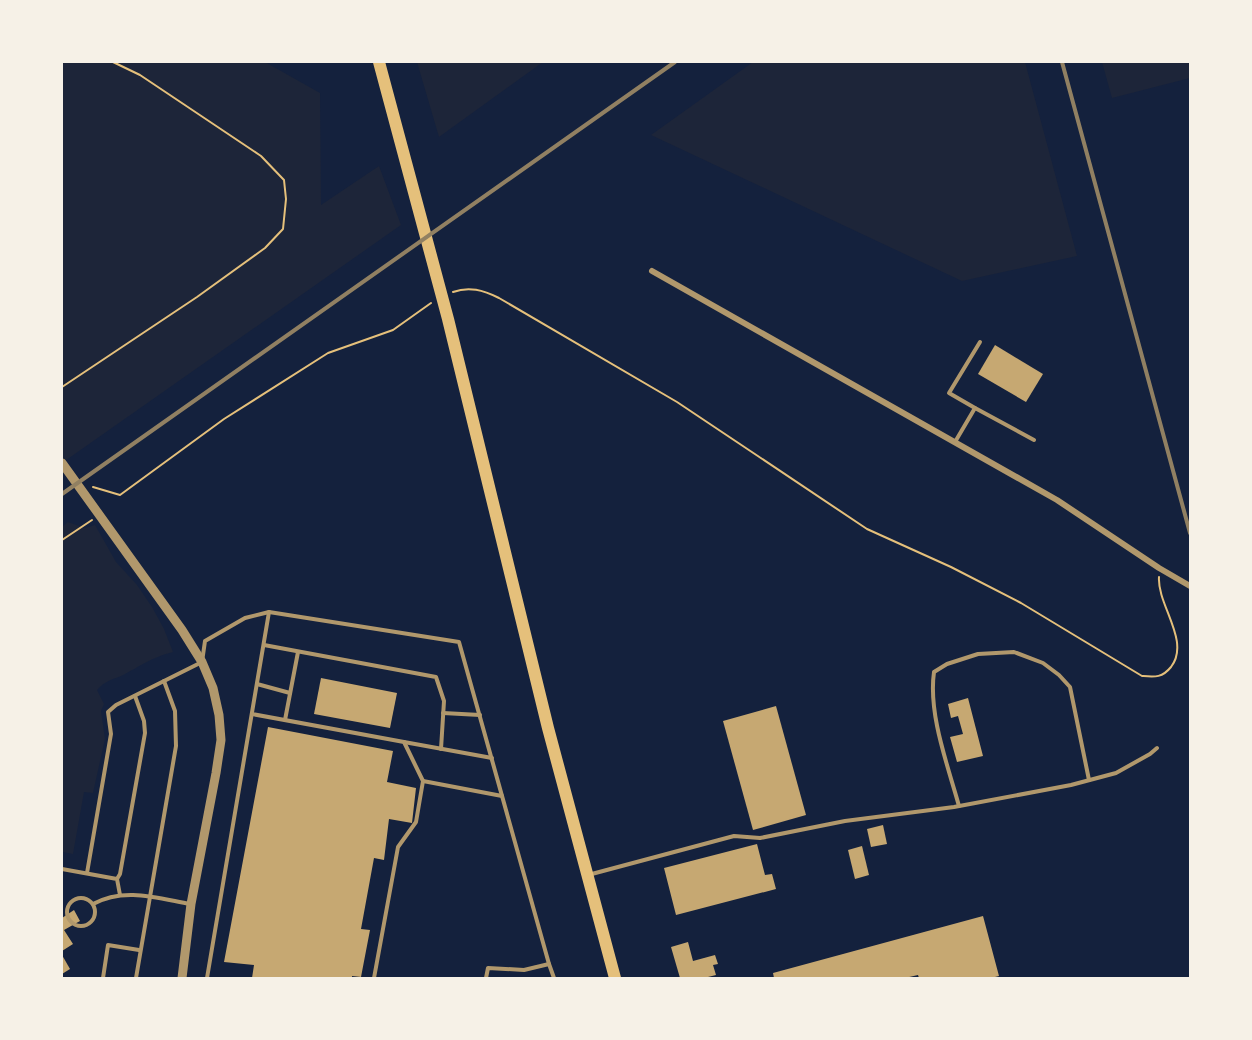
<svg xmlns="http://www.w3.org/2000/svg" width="1252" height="1040" font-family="'Exo 2',sans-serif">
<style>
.green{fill:#1d2539}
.building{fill:#c6a872}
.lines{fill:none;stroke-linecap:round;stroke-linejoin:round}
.path{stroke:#e5c07b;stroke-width:2}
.service{stroke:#b1986c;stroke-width:4}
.minor{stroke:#b1986c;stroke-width:6}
.tertiary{stroke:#b1986c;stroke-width:9}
.trunk{stroke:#e5c07b;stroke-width:12}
.rail{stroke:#918062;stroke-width:4}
</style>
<rect width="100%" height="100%" fill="#14213d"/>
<g class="green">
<polygon points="62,62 265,62 320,93 321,205 379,166 401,225 62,463"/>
<polygon points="417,62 543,62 439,137"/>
<polygon points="753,62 1025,62 1077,256 962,281 651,135"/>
<polygon points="1102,62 1190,62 1190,78 1112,98"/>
<path d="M 68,522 L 85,528 L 95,525 L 116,562 L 137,585 L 152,607 L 164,629 L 173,652 C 150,658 141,666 121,676 C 111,680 105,681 97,690 L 104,704 L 101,711 L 105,739 L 93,793 L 84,792 L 73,854 L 63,852 L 62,839 L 62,527 Z"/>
</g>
<g class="building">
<polygon points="995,345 1043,374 1026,402 978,374"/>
<polygon points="321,678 397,693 390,728 314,714"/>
<polygon points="968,698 983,756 957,762 950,737 963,734 958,716 951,718 948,704"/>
<polygon points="776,706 806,815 753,830 723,721"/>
<polygon points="268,727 393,751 387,782 416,788 412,823 389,819 384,860 374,858 361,929 370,930 361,977 352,976 352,978 252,978 254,965 224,962"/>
<polygon points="883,825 887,844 871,847 867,829"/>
<polygon points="757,844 765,875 772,874 776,889 676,915 664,868"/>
<polygon points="862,846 869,875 855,879 848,850"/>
<polygon points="74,910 80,921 64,930 73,944 62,951 62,918"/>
<polygon points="983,916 999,976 991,978 919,978 918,975 905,978 774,978 773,973"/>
<polygon points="688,942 693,961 715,955 718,964 713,965 716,975 704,978 680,978 671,947"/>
<polygon points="62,955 70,969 62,974"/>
</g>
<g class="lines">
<g class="path">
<path d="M 453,292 C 469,286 483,290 499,298 L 677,402 L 867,529 L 951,567 L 1021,603 L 1142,676 C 1155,677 1162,678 1171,667 C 1191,641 1157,605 1159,577"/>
<polyline points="62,387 197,297 265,248 283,229 286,199 284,180 261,156 140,75 113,62"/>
<polyline points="93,487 120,495 224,419 328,353 393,330 431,303"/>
<polyline points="62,540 92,520"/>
</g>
<g class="service">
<polyline points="975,408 1034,440"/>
<polyline points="955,442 975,408 949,393 980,342"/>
<polyline points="264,645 436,677 444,701 441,749"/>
<polyline points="257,684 290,693"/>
<polyline points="443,713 480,715"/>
<polyline points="252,714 404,742 423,781 416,822 398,847 374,978"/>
<polyline points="285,720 298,652"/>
<polyline points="404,742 492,758"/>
<polyline points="423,781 502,796"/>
<path d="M 959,806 C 948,766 928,714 934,672 L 947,664 L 978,654 L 1014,652 L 1043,663 L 1059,675 L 1070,687 L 1089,780"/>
<polyline points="62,869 117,879 120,895"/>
<polyline points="87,873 111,734 108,712 116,705 202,662 205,641 245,618 269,612 459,642 549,964 524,970 488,968 486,978"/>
<polyline points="588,875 734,836 760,838 845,821 954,807 1071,785 1116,773 1150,754 1157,748"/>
<polyline points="117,879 120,874 145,733 144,721 135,696"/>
<circle cx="81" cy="912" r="14"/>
<path d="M 93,904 C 124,887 157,898 190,904"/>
<polyline points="549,964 554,978"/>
<polyline points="103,978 108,945 139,950"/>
<polyline points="136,978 176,746 175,711 164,681"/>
<polyline points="207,978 269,612"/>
</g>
<polyline class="minor" points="652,271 1057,500 1159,568 1190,586"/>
<polyline class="tertiary" points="62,463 182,630 202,662 213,688 219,715 221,740 216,773 191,904 182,978"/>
<polyline class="trunk" points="379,62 448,319 548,728 615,978"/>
<g class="rail">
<polyline points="1062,62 1190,533"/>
<polyline points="62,494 675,62"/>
</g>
</g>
<rect width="1252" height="1040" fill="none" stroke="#f6f1e7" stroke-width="126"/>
</svg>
